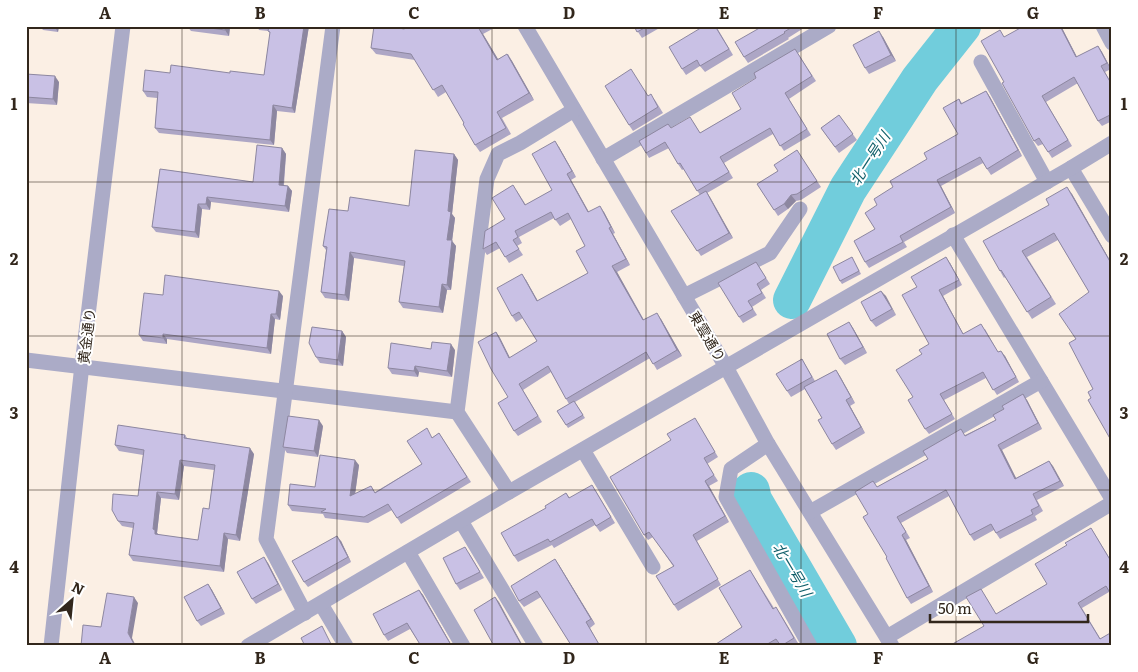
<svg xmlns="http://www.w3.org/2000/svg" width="1138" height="672" font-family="Literata,'Noto Sans JP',serif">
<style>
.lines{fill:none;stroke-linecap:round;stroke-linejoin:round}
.river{stroke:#71cddc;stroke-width:38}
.minor{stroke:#ababc7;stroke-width:15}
.wall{fill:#ada6c5;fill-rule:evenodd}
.shaded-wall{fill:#8d87a0}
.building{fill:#c9c1e5;stroke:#8d87a0;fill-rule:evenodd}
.grid{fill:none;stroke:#32271c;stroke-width:1;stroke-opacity:0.55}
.labels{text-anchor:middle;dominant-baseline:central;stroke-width:4;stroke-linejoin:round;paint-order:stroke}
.street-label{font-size:14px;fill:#32271c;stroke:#fff}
.water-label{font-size:15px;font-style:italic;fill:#105f6a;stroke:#fff}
.neatline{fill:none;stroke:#32271c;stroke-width:2}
.grid-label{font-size:16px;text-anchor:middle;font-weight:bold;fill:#32271c}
</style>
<rect width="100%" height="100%" fill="#fbefe4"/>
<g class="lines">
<g class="river">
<polyline points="792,300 848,189 920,79 962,26"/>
<polyline points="751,491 753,500 838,646"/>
</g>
<g class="minor">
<polyline points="525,26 726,367 768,444 892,646"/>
<polyline points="1103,26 1112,43"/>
<polyline points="981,62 1047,182"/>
<polyline points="603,159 829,26"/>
<polyline points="1071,168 1112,236"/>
<polyline points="953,235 1112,499"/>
<polyline points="684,296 770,253 800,209"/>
<polyline points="26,360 457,412"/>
<polyline points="768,444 731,469 726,497 810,646"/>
<polyline points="583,450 653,567"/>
<polyline points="509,492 457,412 487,179 498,154 520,143 574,110"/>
<polyline points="810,512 1041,381"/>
<polyline points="461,521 536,646"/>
<polyline points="408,552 463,646"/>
<polyline points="321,604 346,646"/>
<polyline points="305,613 266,539 333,26"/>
<polyline points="887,637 1112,503"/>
<polyline points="51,646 82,365 123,26"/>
<polyline points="248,646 509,492 1071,168 1112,143"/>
</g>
</g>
<g class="wall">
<polygon points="40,26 59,26 58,32 43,30"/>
<polygon points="187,26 236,26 236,28 230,27 229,36 191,31"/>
<polygon points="257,26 309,26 295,113 277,111 274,145 159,133 155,128 157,98 147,97 143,91 170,73 230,73 264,75 270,33 268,31 259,30"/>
<polygon points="409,26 495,26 496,27 483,34 498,59 508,54 512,61 534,100 502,118 511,134 480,152 475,145 464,123 446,92 438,97 415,60 376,54 371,48"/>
<polygon points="634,26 663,26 642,38"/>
<polygon points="704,26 716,26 733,55 705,72 700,66 686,75 682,69"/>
<polygon points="763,26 807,26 788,38 789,39 748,63 744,57"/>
<polygon points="1061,26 1077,57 1098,46 1102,52 1111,69 1105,72 1112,84 1112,121 1102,126 1098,121 1078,83 1046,102 1072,146 1052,158 1043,144 1038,146 1034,141 1004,82 1005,37"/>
<polygon points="883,37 896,61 869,74 865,68"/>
<polygon points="795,49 816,81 789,99 811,135 784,151 773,134 724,163 733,178 707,193 733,238 701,256 671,211 700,195 684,169 682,170 678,164 669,148 649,158 646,153 668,124 671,128 694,123 700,133 741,109 756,78"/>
<polygon points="26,74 59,82 57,105 26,103"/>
<polygon points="986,91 990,97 1022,156 991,175 983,163 941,186 955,213 904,242 907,247 869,268 865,262 875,229 877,205 893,187 958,134 959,99 962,103"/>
<polygon points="648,95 655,100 663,113 633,131 629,125"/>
<polygon points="839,115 857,140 839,153 821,128"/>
<polygon points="559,147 576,177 571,180 589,212 604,212 615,233 613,234 630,265 617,272 644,320 661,319 682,356 657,370 650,358 575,402 585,418 568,428 557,411 569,404 551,372 523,390 542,422 518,436 514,431 508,397 496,332 500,338 510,358 537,341 523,318 516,322 512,316 526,280 538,301 588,273 585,246 571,219 560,226 554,218 519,237 522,243 517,246 523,255 509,263 500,248 487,255 483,249 505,219 517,191 526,205 552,190"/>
<polygon points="282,148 286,154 284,185 288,186 292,191 289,212 211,202 210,210 202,209 199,238 156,232 152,227 160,169 253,182"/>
<polygon points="797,150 821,187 801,200 796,201 788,209 778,216 757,184 778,171"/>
<polygon points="454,154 458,160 452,214 455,218 452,241 456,246 451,290 447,290 443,313 403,308 399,302 404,266 354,258 349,301 325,298 321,292 326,250 323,246 348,211 409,206"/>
<polygon points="1072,194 1112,264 1112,442 1091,398 1093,389 1076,339 1089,292 1058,240 1027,257 1056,304 1032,319 1005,277 1004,278 1000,271"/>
<polygon points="852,257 861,274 842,284 840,281"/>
<polygon points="756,262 770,284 761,290 766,298 752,307 757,315 743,323 739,317"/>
<polygon points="950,263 962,285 943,296 963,334 985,329 998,352 1005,356 1019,382 997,395 986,378 944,400 955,419 929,434 925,429 913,397 922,354 929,344 917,287"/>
<polygon points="881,291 896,315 876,327 871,321"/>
<polygon points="163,295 283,296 280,320 275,319 271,354 167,339 167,344 143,341 139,335"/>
<polygon points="849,322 853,328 867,353 845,365 840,359"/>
<polygon points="342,331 346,337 343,366 320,363 316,357"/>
<polygon points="431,349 455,350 452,377 419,372 418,377 392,374 388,368"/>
<polygon points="802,359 815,381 836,370 855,403 850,406 865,433 836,450 832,444 822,418 805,389 791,397 787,391"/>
<polygon points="1027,400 1042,429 1002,450 1016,478 1049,461 1064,486 1037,500 1043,511 1035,516 1037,520 1000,539 994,530 974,541 970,535 949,496 901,523 910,538 906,540 933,592 911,604 907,598 887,557 868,514 877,487 928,459 965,435 996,420"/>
<polygon points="698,423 718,457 707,464 718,481 709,486 729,522 697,541 721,585 678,611 674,605 673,566 653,537 648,540 644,535"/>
<polygon points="323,426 318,457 287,453 283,447"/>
<polygon points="439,433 471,482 401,524 392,510 368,523 325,518 323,514 292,511 288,505 315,487 359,465 355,494 375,492 422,464 433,437"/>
<path d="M 185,435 L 187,438 L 254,454 L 240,541 L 228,539 L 224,572 L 133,561 L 129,555 L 133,528 L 122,526 L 118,521 L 138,496 L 143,455 L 119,451 L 115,445 ZM 184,466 L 214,470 L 209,509 L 198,540 L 159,535 L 157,533 L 161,498 L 179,500 Z"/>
<polygon points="596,491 615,523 600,532 595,525 554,548 552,545 518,562 514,556 546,508 566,493 570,498"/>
<polygon points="1091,528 1112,562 1112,596 1109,592 1082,608 1100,638 1112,646 984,626 984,594 996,614 1047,584 1067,545"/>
<polygon points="341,541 351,562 308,587 304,582"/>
<polygon points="469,553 484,578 460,590 456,584"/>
<polygon points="268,563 282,590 256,604 252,599"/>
<polygon points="559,565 595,624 590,628 600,646 570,646 571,645 541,597 524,607 519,601"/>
<polygon points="750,570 774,608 780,613 798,643 794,646 780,646 780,645 778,646 713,646 742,627"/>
<polygon points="208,584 212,590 225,614 201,626 197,621"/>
<polygon points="419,590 423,595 452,646 421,646 410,629 388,641 384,635"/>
</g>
<g class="shaded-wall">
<polygon points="54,26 59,26 58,32"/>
<polygon points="225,26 230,27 229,36 225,30"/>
<polygon points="304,26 309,26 295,113 292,108"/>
<polygon points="1060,26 1061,26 1080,63 1076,57"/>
<polygon points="478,27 483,34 502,66 497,60"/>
<polygon points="879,31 883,37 896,61 891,55"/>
<polygon points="1098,46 1102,52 1111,69 1107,63"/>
<polygon points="507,54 512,61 534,100 529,93"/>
<polygon points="55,76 59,82 57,105 53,99"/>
<polygon points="986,91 990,97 1022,156 1018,150"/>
<polygon points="273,105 277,111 274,145 270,140"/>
<polygon points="555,141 559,147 576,177 572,171"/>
<polygon points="282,148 286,154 283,190 279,185"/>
<polygon points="454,154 458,160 452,214 455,218 452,241 456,246 451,290 447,285 447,240 448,211"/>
<polygon points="567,174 571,180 592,218 588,212"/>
<polygon points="937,180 941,186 955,213 951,207"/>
<polygon points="288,186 292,191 289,212 285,206"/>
<polygon points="1067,187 1072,194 1112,264 1112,265"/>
<polygon points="706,191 710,197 733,238 729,233"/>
<polygon points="791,195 796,201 788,209 784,204"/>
<polygon points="207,197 211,202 210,210 206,204"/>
<polygon points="198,204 202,209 199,238 195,232"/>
<polygon points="600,206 604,212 615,233 611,227"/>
<polygon points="609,228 613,234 630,265 626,259"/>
<polygon points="350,252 354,258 349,301 345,295"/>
<polygon points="946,257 950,263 962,285 959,280"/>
<polygon points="612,266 617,272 647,326 643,320"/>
<polygon points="522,274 526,280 541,307 537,301"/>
<polygon points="442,284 447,290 443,313 439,307"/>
<polygon points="939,290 943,296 966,339 963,334"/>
<polygon points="279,291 283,296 280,320 276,314"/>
<polygon points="881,291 886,296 896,315 892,309"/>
<polygon points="657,313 661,319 682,356 677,350"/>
<polygon points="271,314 275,319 271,354 267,348"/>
<polygon points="849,322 853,328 867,353 863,347"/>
<polygon points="342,331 346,337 343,366 338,360"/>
<polygon points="496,332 500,338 513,364 509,358"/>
<polygon points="163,334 167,339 167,344 163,338"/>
<polygon points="451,344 455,350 452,377 447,371"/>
<polygon points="1001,351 1005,356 1019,382 1016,377"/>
<polygon points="415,366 419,372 418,377 414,371"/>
<polygon points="836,370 840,376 855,403 851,397"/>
<polygon points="1023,394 1027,400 1042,429 1038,423"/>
<polygon points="846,400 850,406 865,433 861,427"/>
<polygon points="319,420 323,426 318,457 314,451"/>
<polygon points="26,423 28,427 26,441"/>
<polygon points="998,445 1002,450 1019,484 1015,479"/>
<polygon points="250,448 254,454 240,541 236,535"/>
<polygon points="180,460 184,466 179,500 175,494"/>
<polygon points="355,460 359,465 354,502 350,496"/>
<polygon points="1049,461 1053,466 1064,486 1060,481"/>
<polygon points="705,481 709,486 729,522 725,516"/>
<polygon points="157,492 161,498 157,533 159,535 155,534 153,529"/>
<polygon points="224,533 228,539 224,572 220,566"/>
<polygon points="902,535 906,540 933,592 929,586"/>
<polygon points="337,536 341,541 351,562 348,557"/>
<polygon points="264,557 268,563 282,590 278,584"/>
<polygon points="555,559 559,565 595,624 591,619"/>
<polygon points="208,584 212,590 225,614 221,608"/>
<polygon points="419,590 423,595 452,646 451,645"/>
<polygon points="134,597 138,603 132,638 136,646 135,646 128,633"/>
<polygon points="495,597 499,602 523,646 522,646"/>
</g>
<g class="building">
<polygon points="195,26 225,26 225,30"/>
<polygon points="269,26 304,26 292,108 273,105 270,140 155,128 158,92 143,91 145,70 170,73 171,65 230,73 230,71 264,75 270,32 268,31"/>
<polygon points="374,26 388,26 404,29 409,26 480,26 478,27 497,60 507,54 529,93 497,112 506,128 475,145 463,124 464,123 442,85 433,90 411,54 371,48"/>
<polygon points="634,26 648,26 637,32"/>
<polygon points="704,26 715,26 729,49 700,66 697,60 682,69 669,47"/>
<polygon points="763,26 794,26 784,32 785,33 744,57 735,42"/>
<polygon points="1024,26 1060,26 1076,57 1098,46 1107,63 1101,66 1112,85 1112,114 1098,121 1074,77 1042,96 1068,140 1048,152 1039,138 1034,141 1002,83 1004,82 981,41 1000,30 1004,37"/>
<polygon points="879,31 891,55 865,68 853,45"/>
<polygon points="795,49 812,76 785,93 807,129 780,146 770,128 720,157 729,172 697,191 680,163 678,164 665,142 646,153 639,141 668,124 671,128 690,117 700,133 741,109 732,93 756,78 754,73"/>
<polygon points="631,69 648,96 651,94 658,107 629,125 605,86"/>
<polygon points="26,74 55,76 53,99 26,97"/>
<polygon points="986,91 1018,150 987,169 980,157 937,180 951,207 900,236 903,242 865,262 854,241 875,229 865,213 877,205 874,199 893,187 890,181 927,159 924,153 958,134 943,108 959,99 961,104"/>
<polygon points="839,115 853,134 835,147 821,128"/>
<polygon points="555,141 572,171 567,174 588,212 600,206 611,227 609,228 626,259 612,266 643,320 657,313 677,350 653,364 646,352 566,399 548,366 519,384 538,416 514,431 498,403 508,397 491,369 478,342 496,332 509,358 537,341 519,312 512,316 497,288 522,274 537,301 588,273 576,251 585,246 568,213 555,220 551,212 515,231 518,237 513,240 519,249 505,257 496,242 483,249 485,231 505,219 492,198 513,185 525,205 552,190 532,154"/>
<polygon points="257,145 282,148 279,185 288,186 285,206 207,197 206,204 198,204 195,232 152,227 160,169 253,182"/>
<polygon points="415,150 454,154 448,211 451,212 447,240 452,240 447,285 442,284 439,307 399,302 405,261 350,252 345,295 321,292 327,247 323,246 329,209 348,211 350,197 409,206"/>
<polygon points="797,150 817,181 797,194 791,195 784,204 774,210 757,184 778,171 774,165"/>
<polygon points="1067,187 1112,265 1112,442 1088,400 1091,398 1088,392 1093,389 1069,343 1076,339 1059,314 1089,292 1054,233 1022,251 1051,297 1027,312 1001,270 1000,271 983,241 1049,205 1046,199"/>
<polygon points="706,191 729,233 697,251 671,211"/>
<polygon points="852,257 859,271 840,281 833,267"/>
<polygon points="946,257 959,280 939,290 963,334 981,324 998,352 1001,351 1016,377 993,390 983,372 940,394 952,414 925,429 908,400 913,397 896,370 922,354 919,350 929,344 902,295 917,287 911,277"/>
<polygon points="756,262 766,278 757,284 762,293 748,301 753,309 739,317 718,283"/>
<polygon points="165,275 279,291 276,314 271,314 267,348 163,334 163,338 139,335 144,293 163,295"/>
<polygon points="881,291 892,309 871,321 861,302"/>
<polygon points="849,322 863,347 840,359 827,334"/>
<polygon points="312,327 342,331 338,360 316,357 309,343"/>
<polygon points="432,342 451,344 447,371 415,366 414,371 388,368 391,343 431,349"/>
<polygon points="802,359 812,377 787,391 776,374"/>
<polygon points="836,370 851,397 846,400 861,427 832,444 818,420 822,418 804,387"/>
<polygon points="1023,394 1038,423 998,445 1015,479 1049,461 1060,481 1033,494 1039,506 1031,510 1033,514 996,533 991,524 970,535 946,490 897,517 906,532 902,535 929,586 907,598 886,558 887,557 863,517 868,514 855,492 873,481 877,487 928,459 923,451 961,429 965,436 996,420 993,415 1004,409 1002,406"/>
<polygon points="574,401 583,415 566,425 557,411"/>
<polygon points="288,416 319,420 314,451 283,447"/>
<polygon points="695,418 715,452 704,458 714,475 705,481 725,516 693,535 718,579 674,605 656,576 674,566 649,532 644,535 610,477 671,440 667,434"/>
<path d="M 118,425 L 185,435 L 184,438 L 250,448 L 236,535 L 224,533 L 220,566 L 129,555 L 134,523 L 118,521 L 112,510 L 113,494 L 138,496 L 144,450 L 115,445 ZM 180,460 L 215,465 L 209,509 L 203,508 L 198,540 L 155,534 L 155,530 L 153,529 L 157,492 L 175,494 Z"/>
<polygon points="427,428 432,438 439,433 467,477 397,518 388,504 364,517 321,512 326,509 288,505 290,484 315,487 320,455 355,460 350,496 371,486 375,493 422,464 407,441"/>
<polygon points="592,485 611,517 596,526 592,519 550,542 548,539 514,556 501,533 546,508 545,506 566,493 569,498"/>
<polygon points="1091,528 1112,563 1112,596 1106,586 1078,603 1100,639 1112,632 1112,646 949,646 984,626 966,597 981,589 996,614 1047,584 1035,564 1067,545 1065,543"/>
<polygon points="337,536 348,557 304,582 292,561"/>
<polygon points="465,547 480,572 456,584 443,558"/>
<polygon points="264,557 278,584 252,599 237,572"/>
<polygon points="555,559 591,619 586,622 600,646 570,646 571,645 537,591 519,601 511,586"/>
<polygon points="750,570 773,609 776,607 794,638 781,646 776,639 764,646 713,646 742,627 719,588"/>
<polygon points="208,584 221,608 197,621 184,597"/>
<polygon points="419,590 451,645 451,646 421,646 407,623 384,635 373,614"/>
<polygon points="107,593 134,597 128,633 135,646 81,646 83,625 101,627"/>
<polygon points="495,597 522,646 494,646 474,610"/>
<polygon points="322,626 332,646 305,646 301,638"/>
</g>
<path class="grid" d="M 182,26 L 182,646M 337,26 L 337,646M 492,26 L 492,646M 646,26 L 646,646M 801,26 L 801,646M 956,26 L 956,646M 26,182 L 1112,182M 26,336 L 1112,336M 26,490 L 1112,490"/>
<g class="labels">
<g class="street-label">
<text transform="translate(86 336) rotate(-83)">黄金通り</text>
<text transform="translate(708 336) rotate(59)">東雲通り</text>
</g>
<g class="water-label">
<text transform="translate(869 158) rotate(-57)">北一号川</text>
<text transform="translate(793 569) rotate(59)">北一号川</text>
</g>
</g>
<rect width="1138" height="672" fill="none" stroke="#ffffff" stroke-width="55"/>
<g transform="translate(72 600) rotate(27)" stroke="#ffffff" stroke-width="4" paint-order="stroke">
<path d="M0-4L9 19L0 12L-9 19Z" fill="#32271c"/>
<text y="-8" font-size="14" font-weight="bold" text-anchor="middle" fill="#32271c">N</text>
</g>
<path d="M930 614v8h158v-8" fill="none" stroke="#32271c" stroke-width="2.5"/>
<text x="938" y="614" font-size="15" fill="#32271c" stroke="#ffffff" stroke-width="4" paint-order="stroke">50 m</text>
<rect x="28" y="28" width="1082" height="616" class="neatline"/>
<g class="grid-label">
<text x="105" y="19">A</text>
<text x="260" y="19">B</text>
<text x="414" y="19">C</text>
<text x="569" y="19">D</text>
<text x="724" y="19">E</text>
<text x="878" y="19">F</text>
<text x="1033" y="19">G</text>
<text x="14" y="110">1</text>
<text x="1124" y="110">1</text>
<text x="14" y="265">2</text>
<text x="1124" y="265">2</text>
<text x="14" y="419">3</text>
<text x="1124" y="419">3</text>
<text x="14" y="573">4</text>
<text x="1124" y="573">4</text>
<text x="105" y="664">A</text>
<text x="260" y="664">B</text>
<text x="414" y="664">C</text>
<text x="569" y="664">D</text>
<text x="724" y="664">E</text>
<text x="878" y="664">F</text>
<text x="1033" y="664">G</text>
</g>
</svg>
